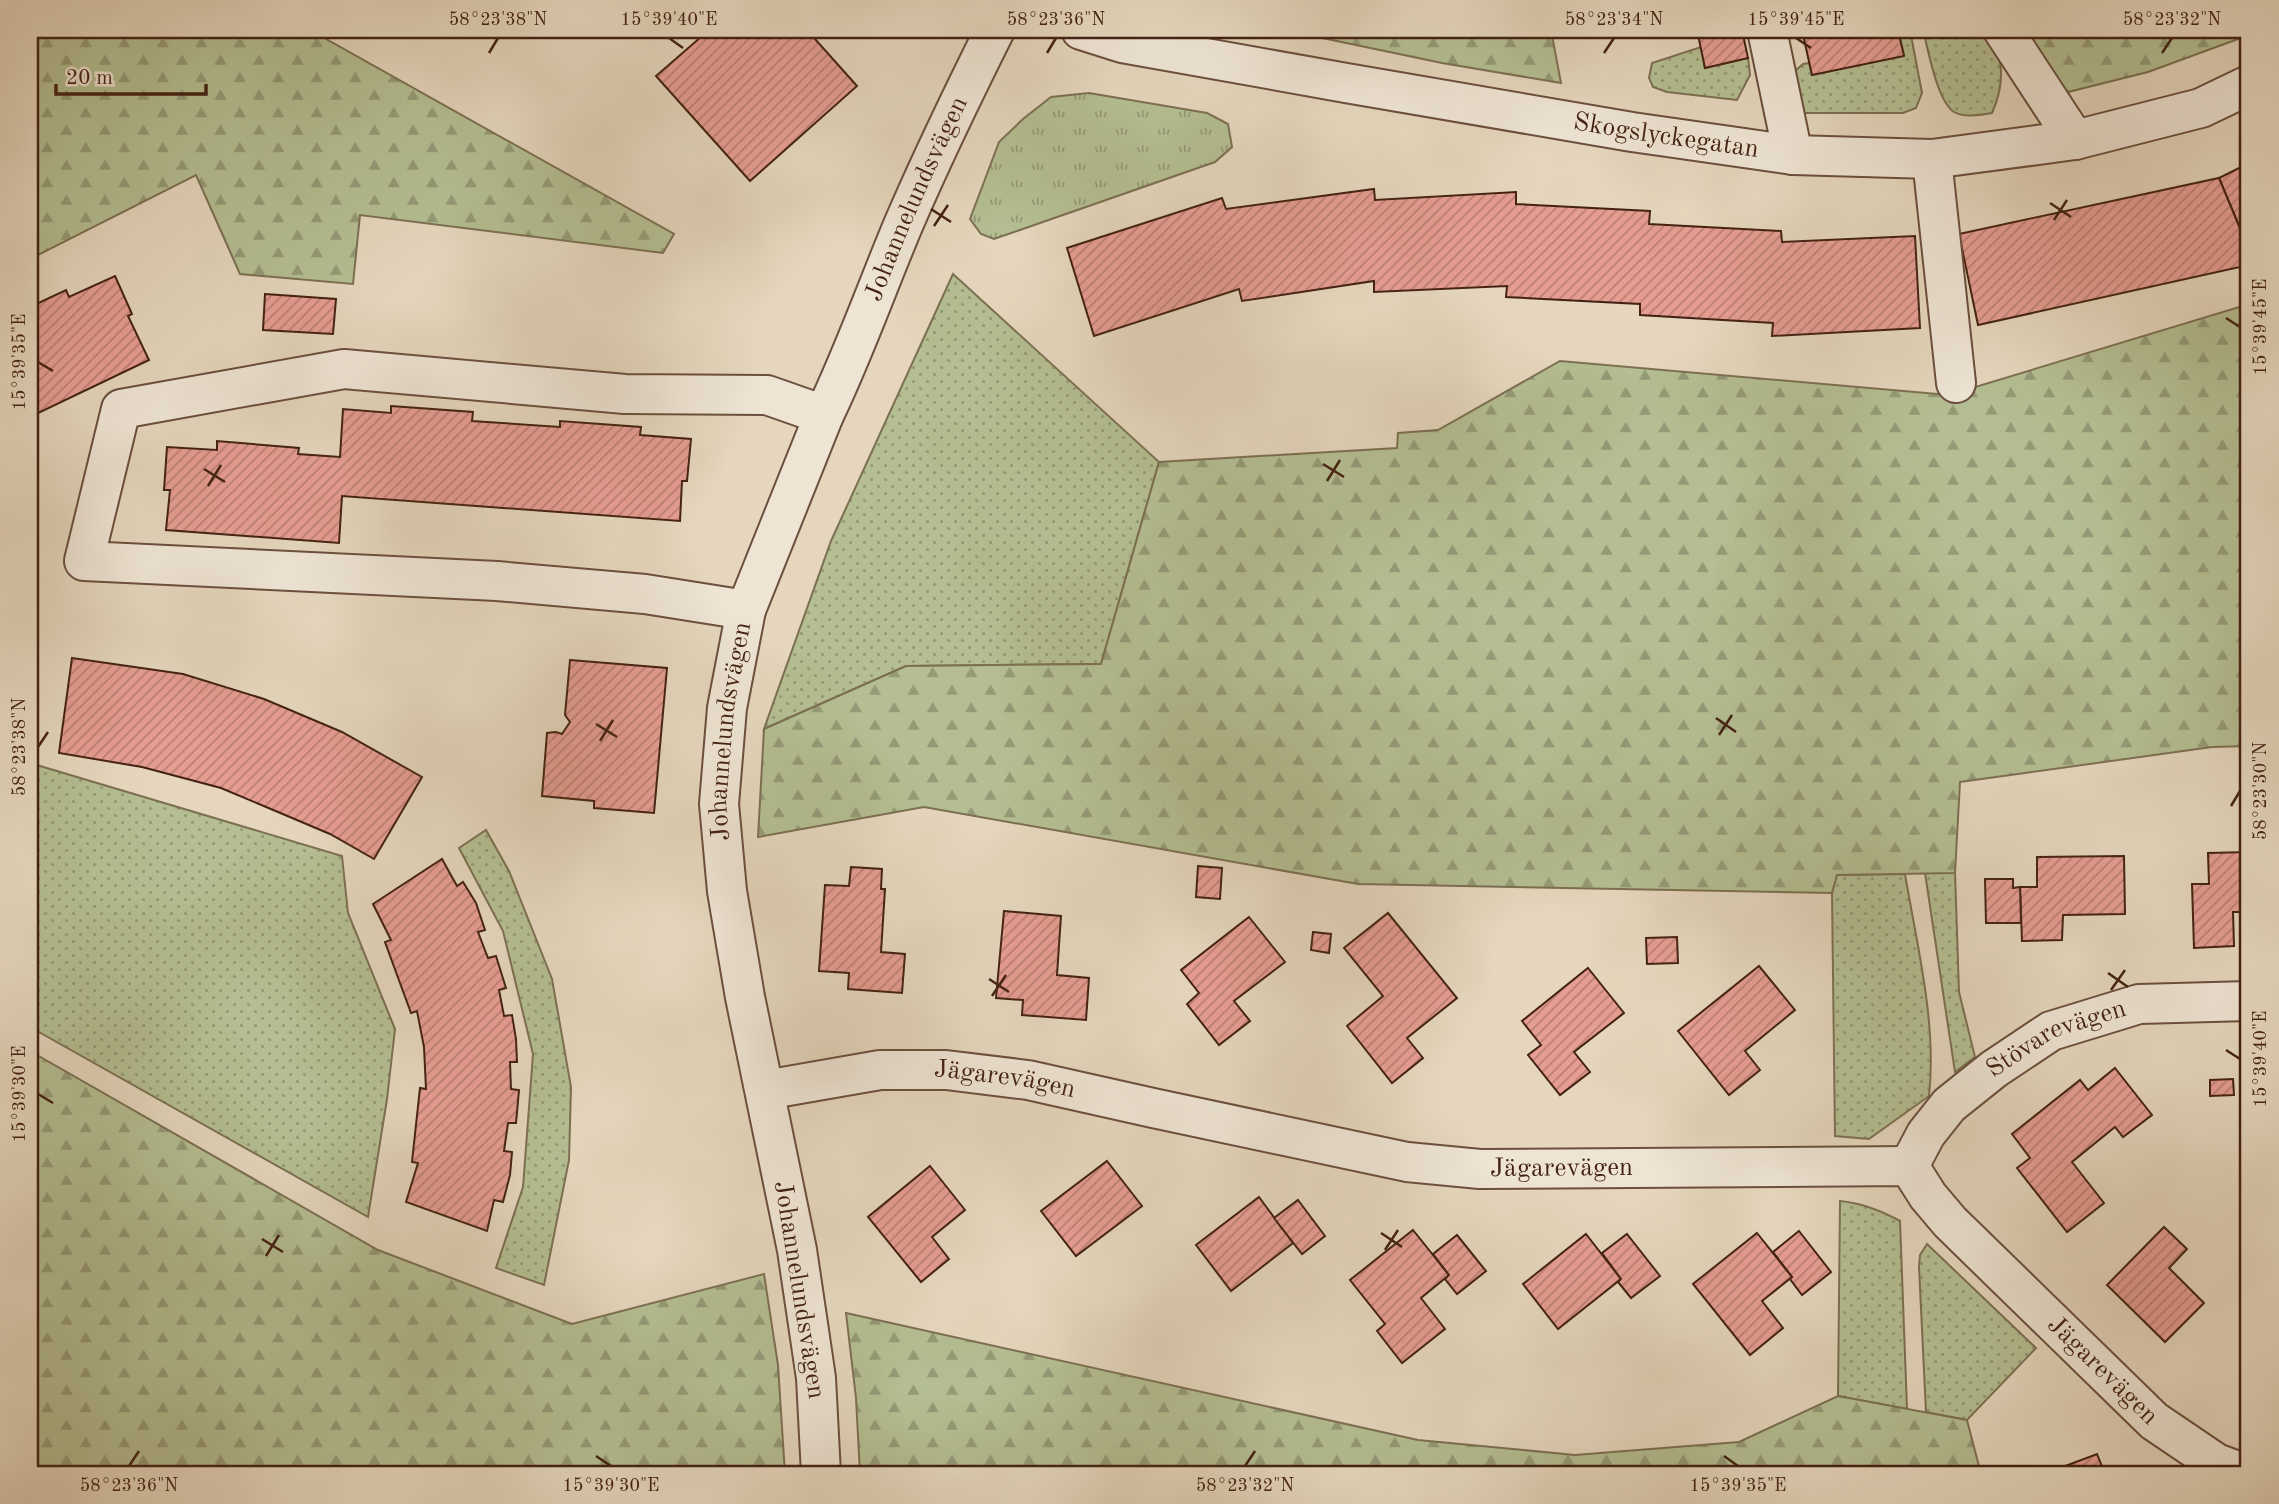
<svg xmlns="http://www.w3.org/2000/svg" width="2279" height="1504" font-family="'Old Standard TT',serif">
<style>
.grass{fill:url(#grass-dots);stroke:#7c7052;stroke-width:2}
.forest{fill:url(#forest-firs);stroke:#7c7052;stroke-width:2}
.park{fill:url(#park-tufts);stroke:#7c7052;stroke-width:2}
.building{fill:url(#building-hatch);stroke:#442213;stroke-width:2}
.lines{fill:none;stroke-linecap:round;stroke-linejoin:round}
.minor-casing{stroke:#6c4f3e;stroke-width:42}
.minor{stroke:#eee4d4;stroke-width:38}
.ticks{fill:none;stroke:#442213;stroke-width:2.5}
.labels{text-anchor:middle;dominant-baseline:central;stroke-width:5;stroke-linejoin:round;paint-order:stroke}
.street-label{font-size:26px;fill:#442213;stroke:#eee4d4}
.neatline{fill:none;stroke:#442213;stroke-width:2.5}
.ticks-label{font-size:18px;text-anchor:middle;fill:#442213}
</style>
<defs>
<pattern id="grass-dots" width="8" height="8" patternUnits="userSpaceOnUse" patternTransform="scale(1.75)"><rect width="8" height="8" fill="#b4be92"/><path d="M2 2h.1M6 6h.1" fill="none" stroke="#949a76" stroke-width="1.8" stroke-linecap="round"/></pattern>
<pattern id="forest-firs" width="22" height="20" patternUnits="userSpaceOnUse" patternTransform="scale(1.75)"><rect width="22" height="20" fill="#b4be92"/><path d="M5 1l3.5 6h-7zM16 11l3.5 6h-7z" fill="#949a76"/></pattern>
<pattern id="park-tufts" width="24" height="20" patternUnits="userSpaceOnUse" patternTransform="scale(1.75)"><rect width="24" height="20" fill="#b4be92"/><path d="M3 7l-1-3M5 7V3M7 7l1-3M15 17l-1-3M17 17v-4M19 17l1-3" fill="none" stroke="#949a76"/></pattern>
<pattern id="building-hatch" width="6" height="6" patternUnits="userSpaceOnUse" patternTransform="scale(1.75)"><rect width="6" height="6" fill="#e69d92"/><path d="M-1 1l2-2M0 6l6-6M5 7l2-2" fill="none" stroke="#bc8076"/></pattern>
</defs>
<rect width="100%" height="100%" fill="#e5d6bd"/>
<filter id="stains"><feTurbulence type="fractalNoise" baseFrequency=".00286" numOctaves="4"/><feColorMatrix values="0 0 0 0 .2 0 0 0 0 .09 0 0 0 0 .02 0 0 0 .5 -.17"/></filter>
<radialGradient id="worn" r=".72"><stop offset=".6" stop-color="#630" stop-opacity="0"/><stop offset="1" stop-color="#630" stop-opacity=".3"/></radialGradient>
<g class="grass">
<polygon points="1898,30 1910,30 1922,93 1916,108 1903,113 1803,113 1787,78 1803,64 1809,63 1812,74 1904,55"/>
<path d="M 1923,30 L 1992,30 C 2002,61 2006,82 1992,113 C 1980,115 1964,118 1954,112 C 1937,101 1928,49 1923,30 Z"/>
<polygon points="1701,47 1705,68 1748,58 1750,75 1737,100 1667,92 1653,87 1649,78 1652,63"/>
<polygon points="953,274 1159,462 1101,664 906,666 764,729 831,541"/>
<polygon points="30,763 342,856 348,913 395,1029 387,1099 368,1217 30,1027"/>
<polygon points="486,830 509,871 552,979 571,1087 569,1160 544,1285 496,1268 523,1187 533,1054 503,931 459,848"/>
<polygon points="1925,873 1955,873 1959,992 1975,1057 1955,1072"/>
<path d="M 1905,874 C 1917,946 1937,1023 1929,1096 L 1869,1139 L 1835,1136 L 1832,893 L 1836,875 Z"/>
<path d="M 1840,1201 C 1862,1203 1880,1210 1900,1221 L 1907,1409 L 1838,1396 Z"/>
<polygon points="1927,1244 2036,1348 1967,1420 1926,1412 1919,1267 1920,1255"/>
</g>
<g class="forest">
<polygon points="30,30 310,30 674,234 663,253 360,215 353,284 240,274 196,175 30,259"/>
<polygon points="1284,30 1551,30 1561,83 1442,63"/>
<polygon points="2021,30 2249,30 2249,35 2148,72 2064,93"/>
<polygon points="2249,304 2249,746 2212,747 1960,782 1955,873 1837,875 1832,893 1358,884 924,807 758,837 764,729 906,666 1101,664 1159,462 1397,448 1398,433 1438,430 1560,361 1949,395"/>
<polygon points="30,1051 378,1250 572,1324 764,1274 778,1365 785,1474 30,1474"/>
<polygon points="846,1313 1418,1440 1575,1455 1739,1442 1838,1396 1967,1420 1981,1474 860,1474 856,1398"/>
</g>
<polygon class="park" points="1089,93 1207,113 1228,124 1232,147 1215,162 994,239 981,234 970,219 999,142 1023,119 1051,97"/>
<g class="building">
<polygon points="709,30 807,30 857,86 750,181 656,76"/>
<polygon points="1697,30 1742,30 1748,58 1705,68"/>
<polygon points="1802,30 1898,30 1904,56 1812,75"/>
<polygon points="2249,163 2249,250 2219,178"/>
<polygon points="2219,178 2249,250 2249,265 1978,325 1959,234"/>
<polygon points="1374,189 1375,200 1516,192 1516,204 1650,211 1649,224 1781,231 1782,242 1915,236 1920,328 1772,336 1773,323 1640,315 1640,304 1506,297 1507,286 1374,292 1374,281 1242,301 1239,289 1094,336 1067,248 1222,198 1226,209"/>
<polygon points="115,276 132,314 128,316 149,360 30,417 30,307 66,290 69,297"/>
<polygon points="265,294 336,299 333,334 263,330"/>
<polygon points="391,406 473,412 472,421 560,427 560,421 641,427 640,435 691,439 687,481 682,481 680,521 342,496 339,543 166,530 170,490 164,490 167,447 217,450 217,441 299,448 298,454 340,457 343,409 391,413"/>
<polygon points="72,658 183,674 264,699 342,732 422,777 374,859 330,834 221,788 142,767 59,753"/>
<polygon points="570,660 667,668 654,813 594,808 594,801 542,796 547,733 556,732 562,734 570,722 565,715"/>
<polygon points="2249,852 2249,912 2233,912 2234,946 2194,948 2192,884 2209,884 2208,853"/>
<polygon points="2124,856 2125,914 2063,915 2062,940 2022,941 2020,887 2037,887 2037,857"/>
<polygon points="442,859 457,886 463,882 476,903 485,930 478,932 488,958 496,956 506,988 499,990 504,1016 512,1015 516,1039 517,1062 510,1062 511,1089 519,1090 516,1123 508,1123 504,1151 512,1152 510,1175 503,1202 494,1200 487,1231 406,1202 418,1163 412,1162 420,1088 426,1089 424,1047 417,1011 411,1013 385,942 391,940 373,904"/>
<polygon points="1198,866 1222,868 1220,899 1196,897"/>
<polygon points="851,867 882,869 881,889 885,889 881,952 905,954 902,993 848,989 849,973 819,971 825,885 849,886"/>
<polygon points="1985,879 2013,879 2013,888 2020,887 2021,923 1986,923"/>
<polygon points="1004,911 1061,916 1057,975 1089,978 1086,1020 1022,1015 1023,1000 996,998"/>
<polygon points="1388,913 1457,998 1407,1038 1423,1058 1392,1083 1347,1026 1383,996 1344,948"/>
<polygon points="1249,917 1285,962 1234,1001 1250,1021 1219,1045 1187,1004 1199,993 1181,970"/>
<polygon points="1313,932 1331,934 1329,953 1311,950"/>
<polygon points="1677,937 1678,963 1647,964 1646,938"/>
<polygon points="1759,966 1795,1010 1745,1051 1760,1070 1729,1095 1678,1031"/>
<polygon points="1588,968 1624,1013 1574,1052 1590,1072 1560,1095 1528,1055 1541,1045 1522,1021"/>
<polygon points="2115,1068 2152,1115 2123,1137 2115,1127 2072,1162 2104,1203 2067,1232 2017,1168 2030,1158 2012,1134 2080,1080 2088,1090"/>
<polygon points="2233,1079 2234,1095 2210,1096 2210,1080"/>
<polygon points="1107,1161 1142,1206 1076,1256 1041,1211"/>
<polygon points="930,1166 965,1210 932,1237 949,1259 921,1282 868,1217"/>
<polygon points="1259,1197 1293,1243 1231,1291 1196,1245"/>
<polygon points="1298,1200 1325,1236 1302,1254 1274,1218"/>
<polygon points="2164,1227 2187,1249 2169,1268 2204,1303 2165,1342 2107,1285"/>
<polygon points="1413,1230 1449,1275 1421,1298 1445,1329 1402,1363 1377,1331 1385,1324 1350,1280"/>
<polygon points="1799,1231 1831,1272 1802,1295 1790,1279 1792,1277 1773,1252"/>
<polygon points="1757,1233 1792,1277 1762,1301 1783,1328 1750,1355 1693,1284"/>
<polygon points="1586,1234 1621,1279 1558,1329 1523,1284"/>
<polygon points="1627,1234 1660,1276 1631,1298 1618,1282 1621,1279 1602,1253"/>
<polygon points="1457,1235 1486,1271 1457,1294 1445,1279 1449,1275 1433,1254"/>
<polygon points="2097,1454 2105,1474 2044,1474"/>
</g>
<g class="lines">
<g class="minor-casing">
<g id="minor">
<path id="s1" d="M 1081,30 L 1122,43 L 1346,83 L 1632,132 L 1793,155 L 1932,159 L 2075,140 L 2201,108 L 2249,85"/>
<polyline points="1767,30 1793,155"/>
<polyline points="2003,30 2075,140"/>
<polyline points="1932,159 1956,383"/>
<polyline points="746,610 645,594 497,581 84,561 121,409 344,369 625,394 767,395 824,415"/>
<path id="s2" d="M 765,1090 L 880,1070 L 946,1070 L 1028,1080 L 1153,1108 L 1407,1162 L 1480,1169 L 1909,1166 L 1928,1196 L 1950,1222 L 2154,1421 L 2216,1463 L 2246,1474"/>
<path id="s3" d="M 1909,1166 L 1926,1134 L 1949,1105 L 1994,1069 L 2051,1031 L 2139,1004 L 2249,1001"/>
<path id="s4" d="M 821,1474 L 816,1378 L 797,1250 L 745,997 L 727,891 L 719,804 L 727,708 L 746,610 L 824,415 C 854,353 877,287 904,223 C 932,158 963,94 995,30"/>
</g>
</g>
<use href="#minor" class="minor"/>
</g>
<path class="ticks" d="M 669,38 L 683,48M 1796,38 L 1811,48M 489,53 L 498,38M 1047,53 L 1056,38M 1604,53 L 1614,38M 2162,53 L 2172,38M 2050,203 L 2071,217M 931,209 L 951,222M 2054,220 L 2067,200M 934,226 L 948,205M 2226,318 L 2240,327M 38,362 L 53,371M 1323,464 L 1344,477M 204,469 L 225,482M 1327,481 L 1340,460M 208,486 L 221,465M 1716,718 L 1736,732M 596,724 L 617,737M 1719,735 L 1732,715M 600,741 L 613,720M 38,747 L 48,732M 2231,806 L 2240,791M 2108,973 L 2128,987M 989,979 L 1009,992M 2111,990 L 2125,970M 992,996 L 1006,975M 2226,1050 L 2240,1059M 38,1094 L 53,1103M 1381,1233 L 1402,1247M 262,1239 L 283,1252M 1385,1250 L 1398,1230M 266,1256 L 279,1235M 596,1456 L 611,1466M 1724,1456 L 1738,1466M 129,1466 L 139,1451M 1245,1466 L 1255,1451"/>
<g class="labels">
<g class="street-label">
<text stroke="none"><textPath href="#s1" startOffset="595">Skogslyckegatan</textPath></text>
<text stroke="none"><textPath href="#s4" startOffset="1320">Johannelundsvägen</textPath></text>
<text stroke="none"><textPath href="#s4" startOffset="752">Johannelundsvägen</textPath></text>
<text stroke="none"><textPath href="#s3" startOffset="201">Stövarevägen</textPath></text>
<text stroke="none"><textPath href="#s2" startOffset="242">Jägarevägen</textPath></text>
<text stroke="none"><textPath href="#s2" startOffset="808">Jägarevägen</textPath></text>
<text transform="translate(799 1290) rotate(81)">Johannelundsvägen</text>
<text stroke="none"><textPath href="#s2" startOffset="1438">Jägarevägen</textPath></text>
</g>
</g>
<rect width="2279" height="1504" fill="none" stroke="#e5d6bd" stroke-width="77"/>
<path d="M56 84v10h150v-10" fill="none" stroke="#442213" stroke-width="3.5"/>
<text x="66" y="84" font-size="21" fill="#442213" stroke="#eee4d4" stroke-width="5" paint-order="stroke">20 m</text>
<rect x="38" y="38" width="2202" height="1428" class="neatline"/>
<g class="ticks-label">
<text x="498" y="25">58°23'38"N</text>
<text x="669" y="25">15°39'40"E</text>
<text x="1056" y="25">58°23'36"N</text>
<text x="1614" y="25">58°23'34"N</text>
<text x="1796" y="25">15°39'45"E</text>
<text x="2172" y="25">58°23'32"N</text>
<text transform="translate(2260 327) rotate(-90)" y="6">15°39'45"E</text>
<text transform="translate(19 362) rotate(-90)" y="6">15°39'35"E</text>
<text transform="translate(19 747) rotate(-90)" y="6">58°23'38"N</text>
<text transform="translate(2260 791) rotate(-90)" y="6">58°23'30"N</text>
<text transform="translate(2260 1059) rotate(-90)" y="6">15°39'40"E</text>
<text transform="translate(19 1094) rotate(-90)" y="6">15°39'30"E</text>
<text x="129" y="1491">58°23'36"N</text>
<text x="611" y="1491">15°39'30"E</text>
<text x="1245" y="1491">58°23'32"N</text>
<text x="1738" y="1491">15°39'35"E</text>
</g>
<rect width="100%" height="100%" filter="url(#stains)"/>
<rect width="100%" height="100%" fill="url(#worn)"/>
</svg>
